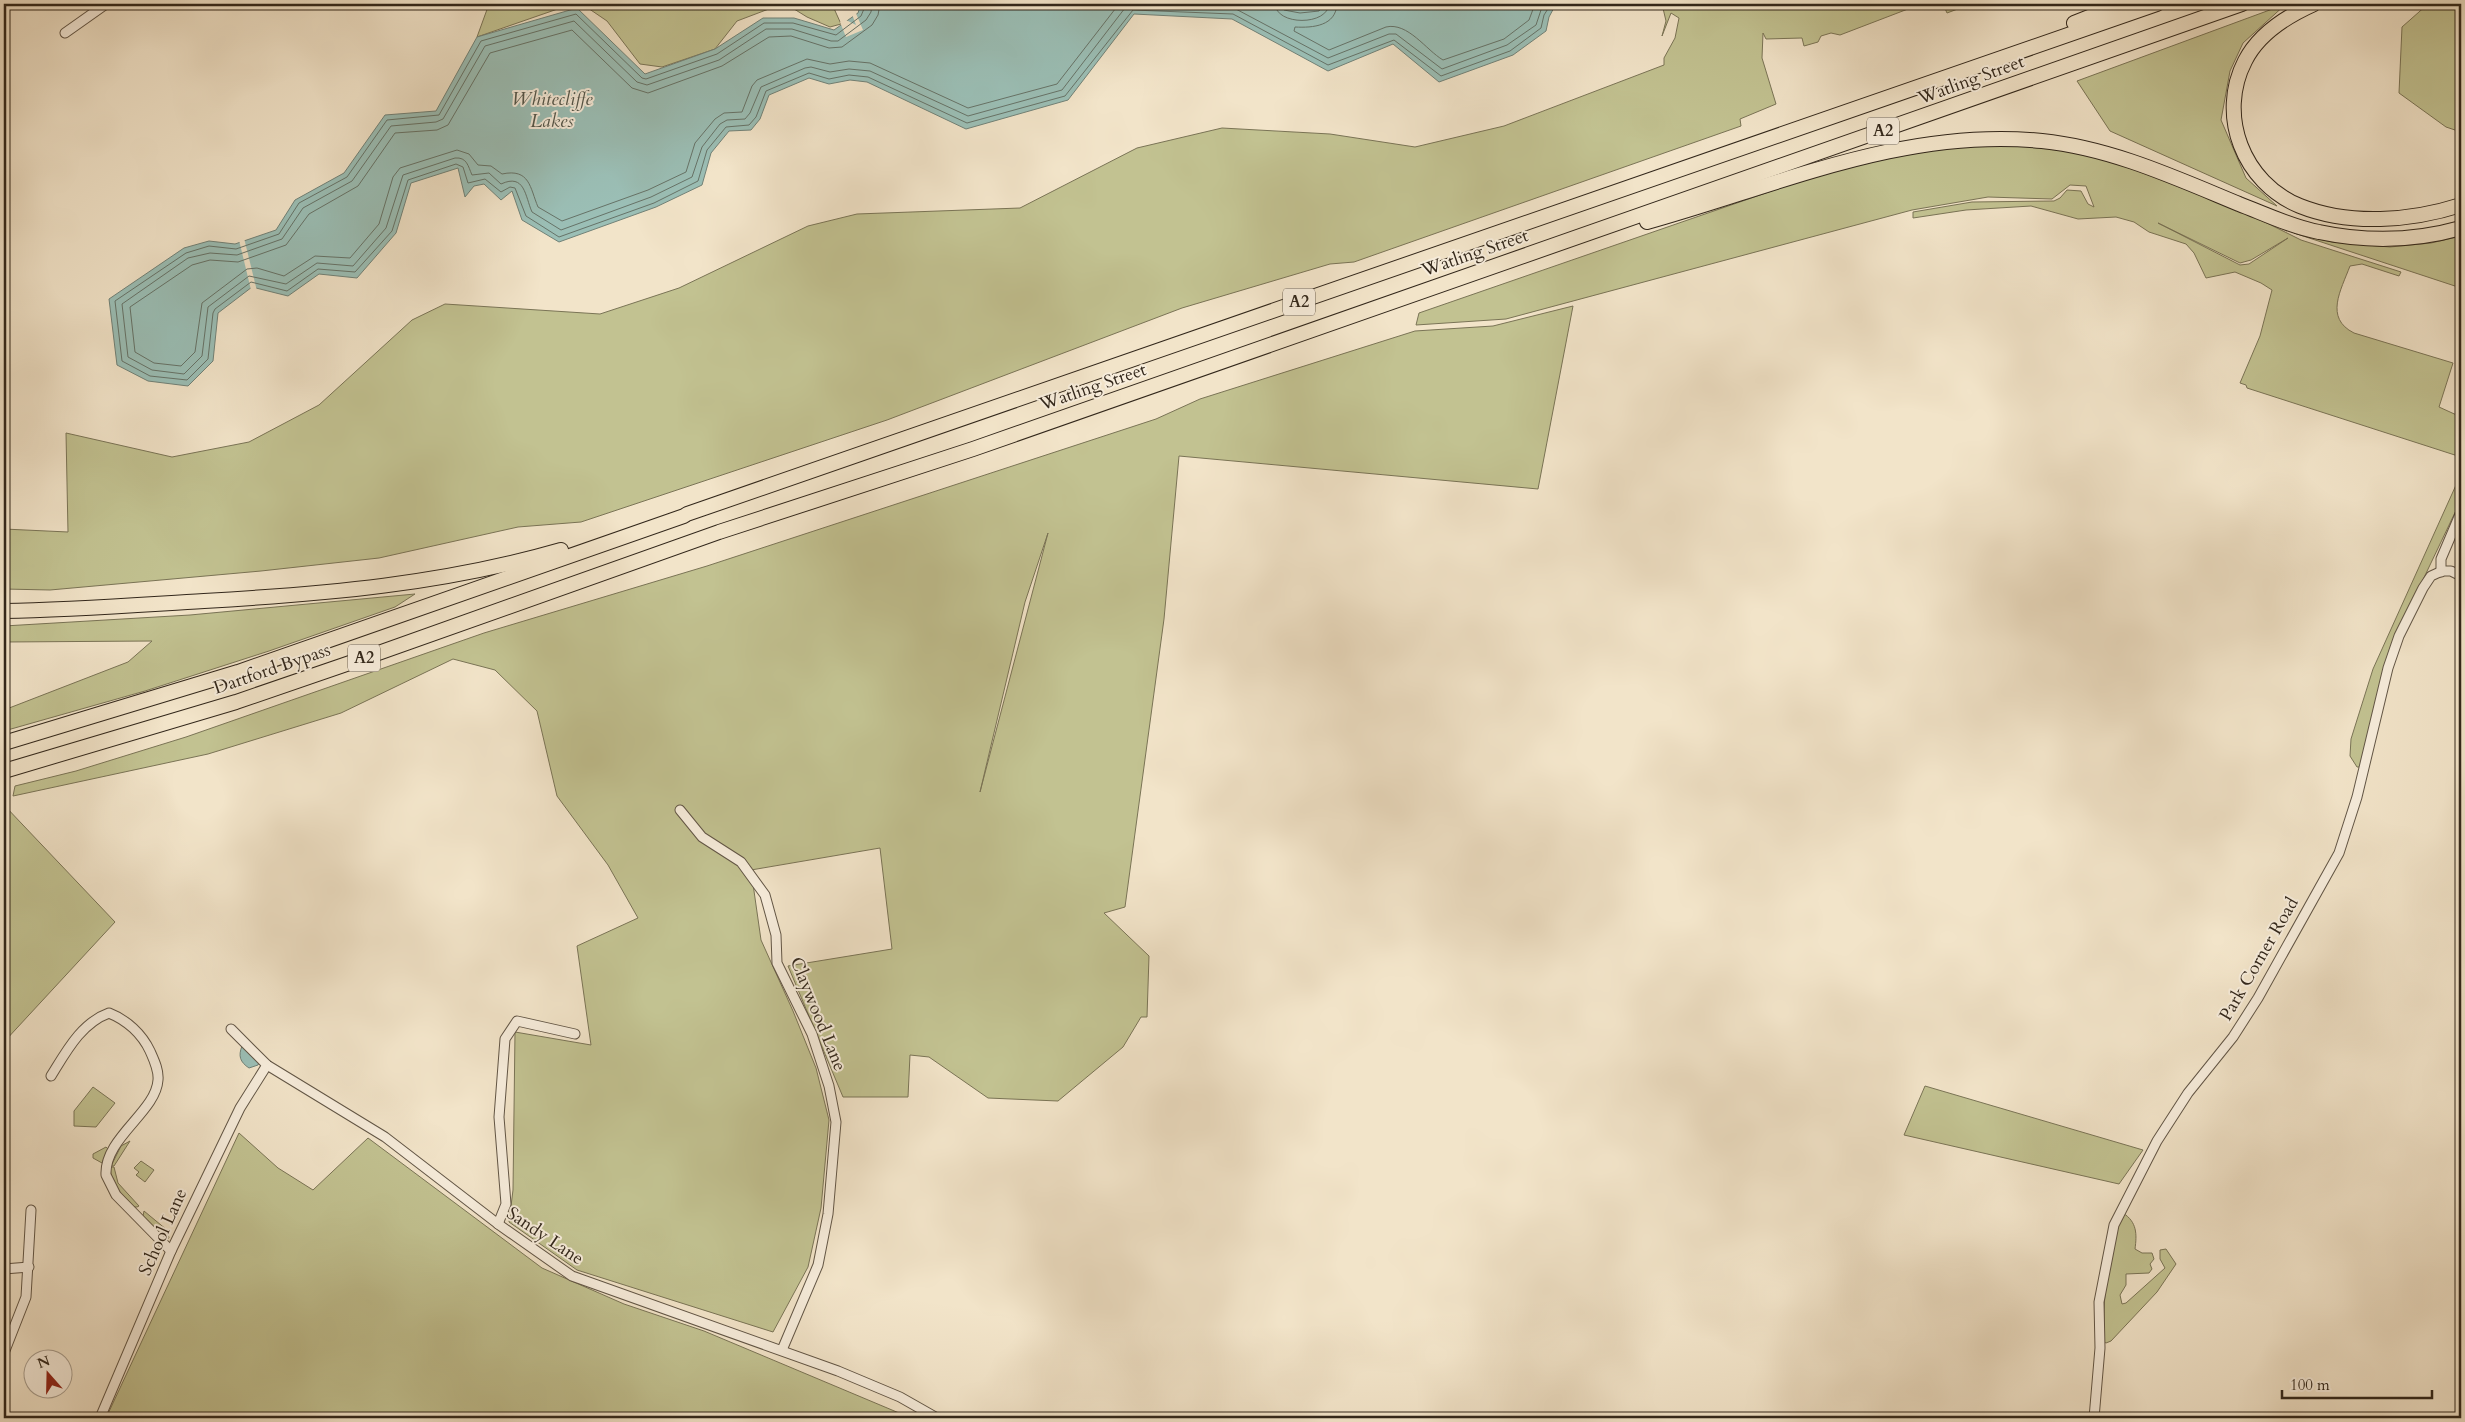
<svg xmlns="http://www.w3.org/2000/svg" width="2465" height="1422" font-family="Cardo,serif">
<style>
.green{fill:#c2c291;stroke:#7a7456;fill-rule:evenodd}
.water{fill:#9bbfb6;stroke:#718278}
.pier{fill:#f2e4c9}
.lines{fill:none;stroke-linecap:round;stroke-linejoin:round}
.shore{stroke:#667368;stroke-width:1}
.minor-casing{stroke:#625646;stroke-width:11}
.trunk-casing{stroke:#32271b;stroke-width:16}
.minor{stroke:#f7eddc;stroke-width:9}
.trunk{stroke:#f2e4c9;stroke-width:14}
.labels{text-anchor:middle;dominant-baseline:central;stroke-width:4;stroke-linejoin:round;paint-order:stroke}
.shield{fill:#f7eddc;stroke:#6d6255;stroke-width:1}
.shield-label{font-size:16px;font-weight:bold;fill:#32271b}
.street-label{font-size:18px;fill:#32271b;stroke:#f7eddc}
.water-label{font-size:19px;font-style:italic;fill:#52554a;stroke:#f7eddc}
</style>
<rect width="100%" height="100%" fill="#f2e4c9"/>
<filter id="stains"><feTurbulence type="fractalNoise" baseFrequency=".004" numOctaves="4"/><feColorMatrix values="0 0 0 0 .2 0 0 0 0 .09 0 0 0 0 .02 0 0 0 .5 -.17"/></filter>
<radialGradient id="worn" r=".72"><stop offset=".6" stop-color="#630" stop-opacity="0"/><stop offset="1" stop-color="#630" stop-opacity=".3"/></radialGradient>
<g class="green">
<polygon points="489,4 572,4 477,37"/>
<polygon points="582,4 782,4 737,21 715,49 662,67 640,64 607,21"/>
<polygon points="786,4 832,4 841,24 830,27 807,17"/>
<polygon points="1280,4 1325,4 1299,8"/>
<polygon points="1662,4 1921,4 1840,35 1831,33 1821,36 1818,42 1804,46 1802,38 1766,39 1763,33 1762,58 1776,104 1740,119 1741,126 1354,262 1330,264 1182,308 887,420 581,522 518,527 379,558 261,571 50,590 4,589 4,529 68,532 66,433 172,457 249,442 319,405 412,320 445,304 600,314 679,288 808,226 857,214 1020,208 1137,148 1222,128 1330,134 1415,147 1504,126 1664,65 1664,58 1675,38 1679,18 1671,13 1662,36 1666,21"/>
<polygon points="1943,4 1971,4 1947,13"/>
<polygon points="2286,4 2243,43 2230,71 2221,120 2246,178 2277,206 2110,131 2077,81"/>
<polygon points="2428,4 2461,4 2461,132 2446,127 2399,93 2402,27"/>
<path d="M 1944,145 L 2036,145 L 2119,162 L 2257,218 L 2301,240 L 2401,272 L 2399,276 L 2362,264 L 2350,266 C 2341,290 2324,318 2354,333 L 2453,363 L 2439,407 L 2461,417 L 2461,435 L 2456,451 L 2461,453 L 2461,457 L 2247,388 L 2246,385 L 2240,383 L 2260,336 L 2272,290 L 2261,283 L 2235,272 L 2206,278 L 2194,253 L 2186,244 L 2149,232 L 2134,222 L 2116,217 L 2078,219 L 2031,206 L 1966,210 L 1913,218 L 1913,212 L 1972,202 L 2054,201 L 2060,198 L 2067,190 L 2081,191 L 2088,204 L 2094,207 L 2086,186 L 2070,185 L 2052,199 L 1988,197 L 1912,210 L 1506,319 L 1416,325 L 1419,313 L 1838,168 ZM 2158,223 L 2240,263 L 2251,260 L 2288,238 L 2249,264 L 2240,265 Z"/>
<polygon points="2294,233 2332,242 2390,247 2431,243 2461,236 2461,288"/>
<path d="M 1573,306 L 1538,489 L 1179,456 L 1164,619 L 1125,907 L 1104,913 L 1149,956 L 1147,1017 L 1141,1017 L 1123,1047 L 1058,1101 L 988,1098 L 929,1057 L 910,1055 L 908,1097 L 843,1097 L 788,966 L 892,949 L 880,848 L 751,870 L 761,940 L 793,1011 L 816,1068 L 829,1120 L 821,1208 L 808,1267 L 773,1332 L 577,1270 L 509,1222 L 513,1190 L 515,1032 L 591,1045 L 577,946 L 638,918 L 608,865 L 557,796 L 537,711 L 495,670 L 453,659 L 341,713 L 208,754 L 13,796 L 15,786 L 76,771 L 186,737 L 484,633 L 707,566 L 1156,419 L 1200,399 L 1415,331 L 1493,326 ZM 1048,533 L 980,792 L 1025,602 Z"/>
<polygon points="2461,474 2461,500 2409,609 2386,664 2360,767 2357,767 2350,756 2351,739 2373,669"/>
<polygon points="415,594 395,607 269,651 145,691 4,731 4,710 128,662 152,641 4,642 4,626 190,615"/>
<polygon points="4,805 115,922 4,1042"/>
<polygon points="1925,1086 2143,1150 2119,1184 1904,1135"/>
<polygon points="93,1087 115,1103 96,1127 74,1126 74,1111"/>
<polygon points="239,1133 278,1168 313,1190 368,1138 542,1268 624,1304 704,1331 911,1418 106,1418"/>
<polygon points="130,1141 114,1166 111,1166 121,1146"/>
<polygon points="106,1147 108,1149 102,1163 93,1158 93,1154"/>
<polygon points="141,1161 154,1170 145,1182 136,1175 139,1172 134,1168"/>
<path d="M 110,1167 L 114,1167 L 118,1183 L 139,1206 L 137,1207 L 134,1207 C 122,1195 111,1185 110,1167 Z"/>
<polygon points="144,1211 167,1230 169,1238 166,1239 143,1216"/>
<path d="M 2123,1213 C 2137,1222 2137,1234 2135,1249 L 2142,1253 L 2152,1253 L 2154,1259 L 2150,1264 L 2152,1269 L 2149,1273 L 2126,1274 L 2126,1285 L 2120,1295 L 2122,1304 L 2126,1303 L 2165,1268 L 2160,1259 L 2160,1250 L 2166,1249 L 2176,1264 L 2157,1292 L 2111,1341 L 2106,1343 L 2104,1342 C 2103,1298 2106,1255 2123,1213 Z"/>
</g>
<g class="water">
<polygon points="861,4 1280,4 1299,8 1325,4 1556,4 1549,17 1546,31 1513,55 1439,82 1393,44 1328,71 1232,19 1134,14 1068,100 966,129 867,82 850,80 829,84 809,78 769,95 760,119 751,130 729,131 711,153 702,185 656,207 559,242 522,220 512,191 501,200 484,184 474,186 465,197 458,168 411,183 396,233 357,278 319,274 288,296 252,287 218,313 213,361 188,386 148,381 117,365 109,299 184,248 209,241 235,244 276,230 295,200 344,173 385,115 436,111 477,37 577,8 645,74 715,49 763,18 794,18 834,30 858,13"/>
<path d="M 242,1046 L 260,1061 L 258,1065 L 249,1068 C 240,1062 238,1056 242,1046 Z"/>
</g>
<g class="pier">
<polygon points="855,11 863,30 846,37 840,22 844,19 856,25 852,14"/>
<polygon points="244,238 257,291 251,290 239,240"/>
</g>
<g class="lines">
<g class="shore">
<polyline points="866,4 861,16 836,35 793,23 764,23 717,54 646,79 642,78 576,14 481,41 439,115 387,120 347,177 299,203 279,234 236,249 209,246 186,253 115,301 122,361 150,376 187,380 208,359 213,313 215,309 251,282 287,291 318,269 355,272 392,231 408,180 456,164 463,167 468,183 485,179 501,192 510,187 515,188 526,216 559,237 654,203 698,181 707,150 726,127 749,125 756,117 766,91 809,73 829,79 849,75 868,77 967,123 1065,96 1133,10 1233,14 1328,65 1394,40 1441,76 1510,51 1541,28 1544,15 1551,4"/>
<path d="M 872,4 L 871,12 L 866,20 L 838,41 L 831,41 L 792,29 L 766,29 L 719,60 L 647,85 L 637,82 L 574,21 L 485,46 L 443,119 L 436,122 L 391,126 L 352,181 L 303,208 L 282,239 L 237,255 L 210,253 L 188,258 L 122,304 L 128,357 L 152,370 L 184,374 L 202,356 L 208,307 L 249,276 L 286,284 L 317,263 L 353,266 L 386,228 L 403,175 L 455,158 C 467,157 468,166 472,175 L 489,173 L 501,184 C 525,173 525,196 532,212 L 561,230 L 651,197 L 692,177 L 702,147 L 720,124 L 727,120 L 745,119 L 750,113 L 761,87 L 805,68 L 811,67 L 830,72 L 849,69 L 870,71 L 968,116 L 1062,90 L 1125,8 L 1131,4"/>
<path d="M 880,4 L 878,15 L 872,25 L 842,47 L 829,48 L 791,36 L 769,37 L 722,66 L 648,93 L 632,88 L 572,30 L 490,53 L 448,125 L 437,130 L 395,133 L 358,186 L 309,214 L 286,245 L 238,262 L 210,260 L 192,265 L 130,307 L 135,352 L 154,363 L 181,366 L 195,352 L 202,303 L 247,269 L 257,268 L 284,276 L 315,256 L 350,258 L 379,224 L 393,177 L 400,168 L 457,150 L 469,154 L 478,165 L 491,166 L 502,174 C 530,168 530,188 538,207 L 562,221 L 648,190 L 686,172 L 695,143 L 715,119 L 724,113 L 742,112 L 752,86 L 757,80 L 807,59 L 830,64 L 849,61 L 870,63 L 968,108 L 1057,84 L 1119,4"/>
<polyline points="1146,4 1234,8 1328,58 1389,34 1396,34 1442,69 1507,45 1536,25 1543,4"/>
<path d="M 1275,4 C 1276,26 1328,26 1329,4"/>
<polyline points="1281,4 1284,10 1300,13 1319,11 1323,4"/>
<path d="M 1337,4 C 1336,26 1313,28 1295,27 L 1294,31 L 1329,50 L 1386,27 C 1408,22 1426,50 1443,60 L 1504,39 L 1529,20 L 1535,4"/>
</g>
<g class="minor-casing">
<g id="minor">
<polyline points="65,33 106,4"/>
<polyline points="2441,572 2441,559 2461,512"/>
<polyline points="680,810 702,837 741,862 765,895 776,935 777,963 812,1034 829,1086 836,1122 828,1214 818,1265 782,1350"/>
<polyline points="231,1029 267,1065 385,1137 498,1224 572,1276 838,1371 900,1397 937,1418"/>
<path d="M 51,1076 C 66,1052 81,1023 109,1013 C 127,1020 142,1034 150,1051 C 154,1060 159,1070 158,1080 C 156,1112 104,1138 106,1175 L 116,1195 L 171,1251"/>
<polyline points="498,1224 506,1204 499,1117 505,1039 517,1021 575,1034"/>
<polyline points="4,1269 29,1267"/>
<polyline points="4,1353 26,1297 31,1210"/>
<polyline points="100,1418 171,1251 240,1108 267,1065"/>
<polyline points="2094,1418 2100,1348 2099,1302 2114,1225 2157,1141 2188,1093 2233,1037 2258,998 2339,853 2357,797 2388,668 2399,636 2423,588 2431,576 2442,571 2451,571 2461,576"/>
</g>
</g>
<g class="trunk-casing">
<g id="trunk">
<path d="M 2314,4 C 2287,16 2259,33 2245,61 C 2217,115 2243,183 2300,206 C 2350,226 2411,221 2461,205"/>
<polyline points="2074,23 2122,4"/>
<path d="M 1647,222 C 1777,186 1904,127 2042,141 C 2111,148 2176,178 2239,204 C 2265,214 2292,227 2319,232 C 2366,242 2415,241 2461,228"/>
<polyline points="687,514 2157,4"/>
<path d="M 4,611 C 70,610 137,605 204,601 C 326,594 443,584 561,550"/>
<polyline points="4,743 238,672 684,516"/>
<polyline points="4,771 236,702 370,656 719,532 973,449 2242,4"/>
</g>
</g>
<use href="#minor" class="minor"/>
<use href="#trunk" class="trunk"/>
</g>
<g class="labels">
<g class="shield">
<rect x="1867" y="117.5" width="32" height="27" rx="4"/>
<rect x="1283" y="288.5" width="32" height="27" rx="4"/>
<rect x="348" y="644.5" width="32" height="27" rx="4"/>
</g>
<g class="shield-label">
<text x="1883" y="131">A2</text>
<text x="1299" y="302">A2</text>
<text x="364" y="658">A2</text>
</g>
<g class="street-label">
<text transform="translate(1971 80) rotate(-20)">Watling Street</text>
<text transform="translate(1475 253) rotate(-19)">Watling Street</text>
<text transform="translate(1093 387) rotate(-19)">Watling Street</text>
<text transform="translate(272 669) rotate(-19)">Dartford Bypass</text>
<text transform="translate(2259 959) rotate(-60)">Park Corner Road</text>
<text transform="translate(818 1014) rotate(68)">Claywood Lane</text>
<text transform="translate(163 1232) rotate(-66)">School Lane</text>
<text transform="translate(545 1236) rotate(34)">Sandy Lane</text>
</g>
<g class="water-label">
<text x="552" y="99">Whitecliffe<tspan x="552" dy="22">Lakes</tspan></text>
</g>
</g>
<rect width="2465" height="1422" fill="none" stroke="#f2e4c9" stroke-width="20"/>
<rect x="5" y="5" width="2455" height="1412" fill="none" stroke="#32271b" stroke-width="2.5"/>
<rect x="10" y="10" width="2445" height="1402" fill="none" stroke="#32271b"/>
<g transform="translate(48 1374) rotate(340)"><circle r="24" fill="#f7eddc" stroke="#a89e8f"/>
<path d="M0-4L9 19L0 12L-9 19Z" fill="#8f2418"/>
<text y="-8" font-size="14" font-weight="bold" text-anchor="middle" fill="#32271b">N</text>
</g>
<path d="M2282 1390v8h150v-8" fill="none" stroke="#32271b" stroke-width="2.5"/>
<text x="2290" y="1390" font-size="15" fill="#32271b" stroke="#f7eddc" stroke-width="4" paint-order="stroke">100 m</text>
<rect width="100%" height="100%" filter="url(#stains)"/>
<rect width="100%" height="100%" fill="url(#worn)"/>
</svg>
